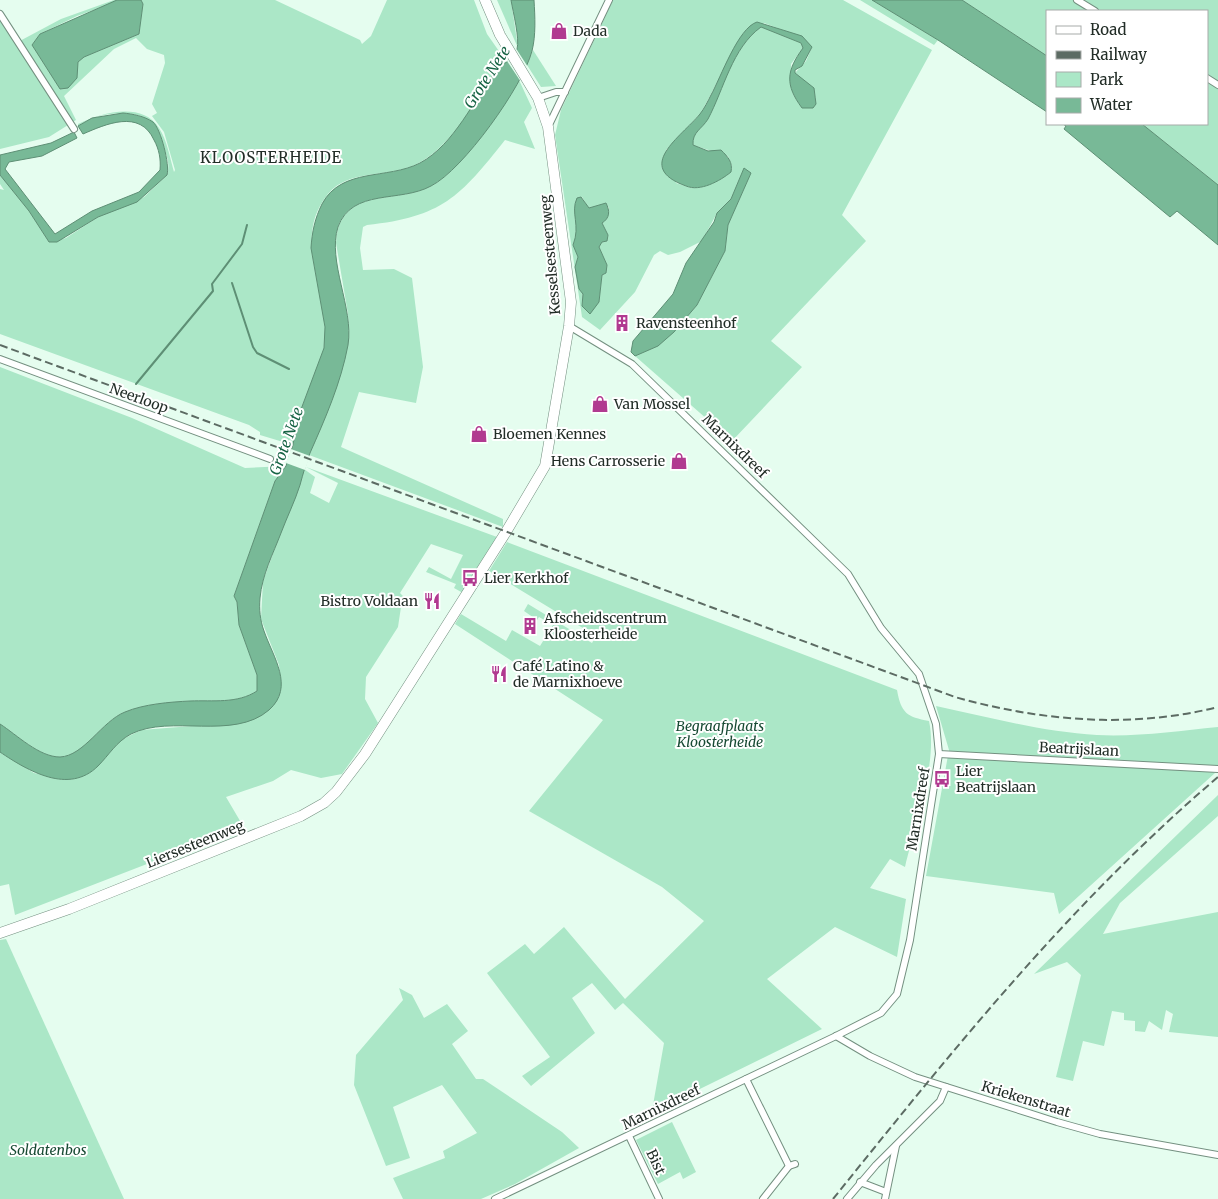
<svg xmlns="http://www.w3.org/2000/svg" width="1218" height="1199" font-family="Merriweather,serif">
<style>
.green{fill:#abe7c7;fill-rule:evenodd}
.water{fill:#78b997;stroke:#5e8f75}
.pier{fill:#e5fdef}
.lines{fill:none;stroke-linecap:round;stroke-linejoin:round}
.stream{stroke:#5e8f75;stroke-width:2}
.street-casing{stroke:#749080;stroke-width:8}
.primary-casing{stroke:#749080;stroke-width:11}
.street{stroke:#fff;stroke-width:6}
.primary{stroke:#fff;stroke-width:10}
.rail{stroke:#5c6b63;stroke-width:2;stroke-dasharray:8 4;stroke-linecap:butt}
.labels{text-anchor:middle;dominant-baseline:central;stroke-width:4;stroke-linejoin:round;paint-order:stroke}
.poi-label{font-size:14px;fill:#222d27;stroke:#fff;text-anchor:start}
.street-label{font-size:14px;fill:#222d27;stroke:#fff}
.park-label{font-size:14px;font-style:italic;fill:#174a33;stroke:#fff}
.water-label{font-size:15px;font-style:italic;fill:#166344;stroke:#fff}
.neighbourhood-label{font-size:15px;letter-spacing:1px;fill:#222d27;stroke:#fff}
</style>
<rect width="100%" height="100%" fill="#e5fdef"/>
<g class="green">
<path d="M 114,0 L 122,0 L 77,16 L 40,34 L 32,45 L 60,89 L 78,62 L 84,57 L 139,34 L 143,4 L 141,0 L 275,0 L 360,40 L 362,44 L 371,36 L 387,0 L 474,0 L 487,34 L 508,64 L 498,68 C 480,99 448,150 415,165 C 387,178 348,169 328,194 C 291,239 329,292 325,341 C 323,369 305,393 298,419 C 295,428 295,437 293,445 L 260,435 L 260,432 L 249,425 L 0,334 L 0,189 L 4,190 L 0,184 L 0,175 L 29,211 L 49,242 L 66,238 L 98,217 L 144,197 L 167,175 C 174,153 153,133 141,116 C 122,110 94,114 78,126 L 78,124 C 101,113 142,101 159,128 C 167,140 170,158 174,172 L 175,170 L 164,132 L 152,116 L 157,113 L 152,104 L 165,63 L 164,55 L 147,49 L 136,38 L 114,49 L 64,96 L 76,120 L 49,137 L 0,149 L 0,20 L 16,43 L 61,19 Z"/>
<polygon points="497,0 511,0 518,48"/>
<path d="M 613,0 L 843,0 L 932,50 L 842,215 L 866,241 L 771,341 L 802,367 L 732,441 L 635,356 L 674,332 L 697,305 L 725,251 L 728,225 L 751,173 L 744,169 L 731,199 L 717,213 L 702,241 L 680,252 L 668,255 L 660,251 L 654,255 L 635,292 L 600,330 L 582,317 L 555,135 L 561,110 ZM 764,23 L 785,31 L 812,47 L 806,61 L 795,73 L 805,82 L 816,98 L 799,104 L 793,94 L 791,64 L 803,48 L 801,43 L 761,27 C 733,47 720,94 704,124 C 697,130 692,135 692,145 L 728,156 L 732,166 L 731,172 L 719,180 L 691,188 L 676,183 L 666,150 L 701,113 L 735,48 ZM 582,197 L 589,209 L 606,203 L 609,208 L 602,223 L 608,235 L 607,241 L 602,242 L 599,247 L 607,265 L 606,273 L 602,275 L 599,302 L 588,312 L 582,306 L 583,293 L 579,289 L 575,267 L 578,257 L 573,245 C 579,230 578,213 582,197 Z"/>
<polygon points="860,0 872,0 938,40 934,45"/>
<polygon points="962,0 1218,0 1218,185 1142,124 1207,124 1207,11 1047,11 1047,56"/>
<polygon points="533,50 556,86 541,87 527,65"/>
<path d="M 519,80 L 532,108 L 524,122 L 535,149 L 505,140 C 460,197 442,217 367,225 L 363,227 L 360,248 L 363,270 L 394,269 L 412,278 L 423,367 L 416,403 L 359,392 L 341,447 L 503,519 L 503,527 L 309,455 L 344,362 L 349,335 L 348,314 L 336,243 C 340,180 403,209 439,181 C 459,166 473,143 488,123 C 499,109 511,95 519,80 Z"/>
<path d="M 0,367 L 132,418 L 245,468 L 286,466 L 275,481 L 234,596 L 237,602 L 239,625 L 257,675 L 257,691 C 237,704 213,700 190,701 C 170,702 144,704 125,712 C 102,721 84,756 60,757 C 39,757 17,735 0,724 Z"/>
<polygon points="306,467 497,537 463,593 454,588 456,584 426,572 429,567 451,579 463,555 431,544 400,593 406,599 401,607 398,627 366,677 365,699 378,723 342,774 321,778 291,770 273,781 226,797 246,831 222,835 15,915 9,884 0,886 0,752 34,773 63,779 98,765 121,740 141,730 243,722 260,716 279,697 281,689 279,665 261,619 263,581 304,469 315,477 310,493 329,503 338,483"/>
<path d="M 507,542 L 897,690 C 901,713 907,717 929,721 C 938,762 915,825 905,867 L 890,859 L 870,888 L 906,899 L 897,957 L 835,927 L 767,979 L 822,1029 L 655,1111 L 653,1105 L 664,1043 L 623,1003 L 615,1010 L 592,983 L 572,998 L 595,1033 L 531,1086 L 522,1076 L 550,1057 L 487,973 L 525,944 L 534,954 L 564,927 L 625,999 L 704,921 L 662,887 L 529,811 L 603,720 L 455,624 L 461,614 L 506,641 L 512,630 L 540,646 L 553,625 L 539,617 L 537,620 L 524,611 L 528,604 L 592,643 L 596,636 L 489,571 Z"/>
<path d="M 936,706 C 988,717 1043,732 1097,735 C 1137,737 1178,731 1218,727 L 1218,766 L 1210,771 L 1215,773 L 1059,914 L 1054,893 L 926,876 L 949,750 Z"/>
<polygon points="1218,795 1218,816 1120,903 1103,934 1218,912 1218,1037 1169,1032 1173,1014 1166,1010 1162,1030 1149,1021 1145,1032 1135,1031 1135,1021 1124,1020 1124,1013 1112,1011 1104,1046 1083,1041 1073,1081 1056,1077 1081,975 1067,962 1034,974"/>
<polygon points="6,939 124,1199 0,1199 0,940"/>
<polygon points="399,988 412,995 424,1018 447,1004 468,1031 452,1044 476,1079 483,1079 562,1132 579,1148 515,1184 481,1199 403,1199 393,1178 445,1158 443,1151 477,1133 442,1085 393,1107 410,1158 386,1166 354,1085 356,1055 403,1000"/>
<polygon points="672,1122 696,1172 683,1179 680,1172 658,1184 636,1140"/>
</g>
<g class="water">
<polygon points="117,0 141,0 143,4 139,34 84,57 78,62 77,78 68,88 60,89 32,45 40,34"/>
<path d="M 511,0 L 534,0 C 535,17 536,35 532,51 C 523,86 463,170 431,186 C 400,203 352,188 338,227 C 327,261 354,308 348,345 C 341,383 325,419 310,453 C 306,463 303,474 300,485 C 295,501 287,517 281,533 C 273,554 262,575 260,598 C 259,609 260,620 264,631 C 273,657 295,687 269,710 C 233,741 171,714 131,734 C 116,742 109,755 98,766 C 69,795 28,771 0,752 L 0,724 C 17,735 39,757 60,757 C 84,756 102,721 125,712 C 144,704 170,702 190,701 C 213,700 237,704 257,691 L 257,675 L 239,625 L 237,602 L 234,596 L 275,481 L 286,466 L 293,445 L 297,420 L 324,348 L 325,327 L 311,248 C 312,232 315,218 322,204 C 342,167 387,180 420,163 C 455,144 473,100 497,70 C 503,62 514,61 517,49 C 520,39 513,12 511,0 Z"/>
<polygon points="872,0 962,0 1047,56 1047,112 938,40"/>
<path d="M 757,22 L 802,36 L 812,47 L 802,66 L 795,70 L 795,73 L 814,88 L 816,104 L 813,108 L 802,108 C 785,85 786,71 803,48 L 801,43 L 761,27 C 732,48 724,89 708,119 C 702,129 692,132 693,145 L 708,151 L 721,150 C 728,157 733,162 731,172 C 720,181 700,192 686,186 C 633,167 681,137 700,114 C 704,109 708,101 711,95 C 721,77 738,28 757,22 Z"/>
<path d="M 123,113 C 133,114 144,116 153,122 C 161,129 170,165 167,175 L 137,202 L 98,217 L 57,242 L 49,242 L 29,211 L 0,175 L 0,155 L 51,143 L 74,132 L 77,138 L 42,156 L 9,162 L 5,169 L 55,234 L 92,211 L 139,192 L 160,170 C 161,159 159,149 154,140 C 140,109 106,124 83,134 L 78,126 L 92,118 Z"/>
<polygon points="1063,124 1142,124 1218,185 1218,245 1177,211 1170,217 1064,129 1066,126"/>
<polygon points="744,168 751,173 728,225 725,251 697,305 674,332 658,346 635,356 631,352 633,341 673,294 686,263 714,222 717,213 731,199"/>
<path d="M 581,197 L 589,208 L 606,203 C 610,211 610,218 602,223 L 608,235 L 607,241 L 602,242 L 599,247 L 607,265 L 606,273 L 602,275 L 599,302 L 590,314 L 582,306 L 583,294 L 579,289 L 575,267 L 578,257 L 573,245 C 581,225 570,213 577,198 Z"/>
</g>
<g class="pier">
<polygon points="515,47 528,67 521,82 507,61"/>
<polygon points="291,449 310,456 305,470 286,463"/>
</g>
<g class="lines">
<g class="stream">
<polyline points="232,283 253,347 257,353 289,369"/>
<polyline points="136,384 213,291 212,284 242,244 247,225"/>
</g>
<g class="street-casing">
<g id="street">
<polyline points="1077,0 1095,11"/>
<polyline points="0,14 74,129"/>
<polyline points="1207,78 1218,85"/>
<polyline points="538,98 556,92 565,92"/>
<polyline points="548,127 609,0"/>
<polyline points="0,359 270,459"/>
<polyline points="939,754 1218,769"/>
<polyline points="836,1036 870,1056 915,1077 1057,1122 1100,1134 1218,1155"/>
<polyline points="746,1079 789,1166 795,1164"/>
<polyline points="629,1136 659,1199"/>
<polyline points="860,1182 886,1192"/>
<polyline points="495,1199 836,1036 881,1013 897,994 910,940 939,754 936,724 919,674 881,628 848,574 632,364 569,326"/>
<polyline points="763,1199 789,1166"/>
<polyline points="847,1199 876,1165 940,1101 946,1087"/>
<polyline points="885,1199 896,1146"/>
</g>
</g>
<g class="primary-casing">
<polyline id="primary" points="0,933 69,909 301,816 324,803 336,792 365,754 506,532 545,466 569,326 571,302 548,127 538,98 500,35 485,0"/>
</g>
<use href="#street" class="street"/>
<use href="#primary" class="primary"/>
<g class="rail">
<path d="M 0,345 L 955,697 C 1040,721 1131,729 1218,707"/>
<path d="M 833,1199 C 953,1050 1072,901 1218,777"/>
</g>
</g>
<defs>
<g id="shop-bare" transform="scale(1.35)"><path d="M-5-2.5h2.3a2.7 3.5 0 0 1 5.4 0H5L5.5 6h-11ZM-1.5-2.5h3a1.5 2.3 0 0 0-3 0Z" fill="#b13a90" stroke="#fff" stroke-width="2.5" paint-order="stroke"/></g>
<g id="building-bare" transform="scale(1.35)"><path d="M-4-6H4V6H1V3H-1V6H-4ZM-2.5-4.3h1.7v1.8h-1.7ZM.8-4.3h1.7v1.8H.8ZM-2.5-1h1.7V.8h-1.7ZM.8-1h1.7V.8H.8Z" fill="#b13a90" stroke="#fff" stroke-width="2.5" paint-order="stroke"/></g>
<g id="bus-bare" transform="scale(1.35)"><path d="M-5-6H5V4H4V6H2V4H-2V6H-4V4H-5ZM-3.5-4V0h7V-4ZM-3.5 1.2v1.5H-2V1.2ZM2 1.2v1.5H3.5V1.2Z" fill="#b13a90" stroke="#fff" stroke-width="2.5" paint-order="stroke"/></g>
<g id="restaurant-bare" transform="scale(1.35)"><path d="M-5-6h1v4h1v-4h1v4h1v-4h1v5L-1.5 .5V6h-2V.5L-5-1ZM5-6V6H3V1.5H1.5Q1.5-4 5-6Z" fill="#b13a90" stroke="#fff" stroke-width="2.5" paint-order="stroke"/></g>
</defs>
<g fill-rule="evenodd">
<use href="#shop-bare" x="559" y="31"/>
<use href="#building-bare" x="622" y="323"/>
<use href="#shop-bare" x="600" y="404"/>
<use href="#shop-bare" x="479" y="434"/>
<use href="#shop-bare" x="679" y="461"/>
<use href="#bus-bare" x="470" y="578"/>
<use href="#restaurant-bare" x="432" y="601"/>
<use href="#building-bare" x="530" y="626"/>
<use href="#restaurant-bare" x="499" y="674"/>
<use href="#bus-bare" x="942" y="779"/>
</g>
<g class="labels">
<g class="poi-label">
<text x="573" y="31">Dada</text>
<text x="636" y="323">Ravensteenhof</text>
<text x="614" y="404">Van Mossel</text>
<text x="493" y="434">Bloemen Kennes</text>
<text x="665" y="461" text-anchor="end">Hens Carrosserie</text>
<text x="484" y="578">Lier Kerkhof</text>
<text x="418" y="601" text-anchor="end">Bistro Voldaan</text>
<text x="544" y="618">Afscheidscentrum<tspan x="544" dy="16">Kloosterheide</tspan></text>
<text x="513" y="666">Café Latino &amp;<tspan x="513" dy="16">de Marnixhoeve</tspan></text>
<text x="956" y="771">Lier<tspan x="956" dy="16">Beatrijslaan</tspan></text>
</g>
<g class="street-label">
<text transform="translate(550 255) rotate(-95)">Kesselsesteenweg</text>
<text transform="translate(139 398) rotate(20)">Neerloop</text>
<text transform="translate(735 446) rotate(44)">Marnixdreef</text>
<text transform="translate(1079 749) rotate(3)">Beatrijslaan</text>
<text transform="translate(918 809) rotate(-81)">Marnixdreef</text>
<text transform="translate(195 844) rotate(-22)">Liersesteenweg</text>
<text transform="translate(1026 1099) rotate(17)">Kriekenstraat</text>
<text transform="translate(661 1107) rotate(-26)">Marnixdreef</text>
<text transform="translate(656 1162) rotate(65)">Bist</text>
</g>
<g class="park-label">
<text x="720" y="726">Begraafplaats<tspan x="720" dy="16">Kloosterheide</tspan></text>
<text x="48" y="1150">Soldatenbos</text>
</g>
<g class="water-label">
<text transform="translate(487 77) rotate(-57)">Grote Nete</text>
<text transform="translate(286 441) rotate(-70)">Grote Nete</text>
</g>
<g class="neighbourhood-label">
<text x="271" y="157">KLOOSTERHEIDE</text>
</g>
</g>
<rect x="1046" y="10" width="162" height="115" fill="#ffffff" stroke="#a7aba9"/>
<rect x="1056" y="26" width="25" height="8" fill="#ffffff" stroke="#a7aba9"/>
<text x="1090" y="35" font-size="15" fill="#222d27">Road</text>
<rect x="1056" y="51" width="25" height="8" fill="#5c6b63" stroke="#a7aba9"/>
<text x="1090" y="60" font-size="15" fill="#222d27">Railway</text>
<rect x="1056" y="72" width="25" height="15" fill="#abe7c7" stroke="#a7aba9"/>
<text x="1090" y="85" font-size="15" fill="#222d27">Park</text>
<rect x="1056" y="98" width="25" height="15" fill="#78b997" stroke="#a7aba9"/>
<text x="1090" y="110" font-size="15" fill="#222d27">Water</text>
</svg>
